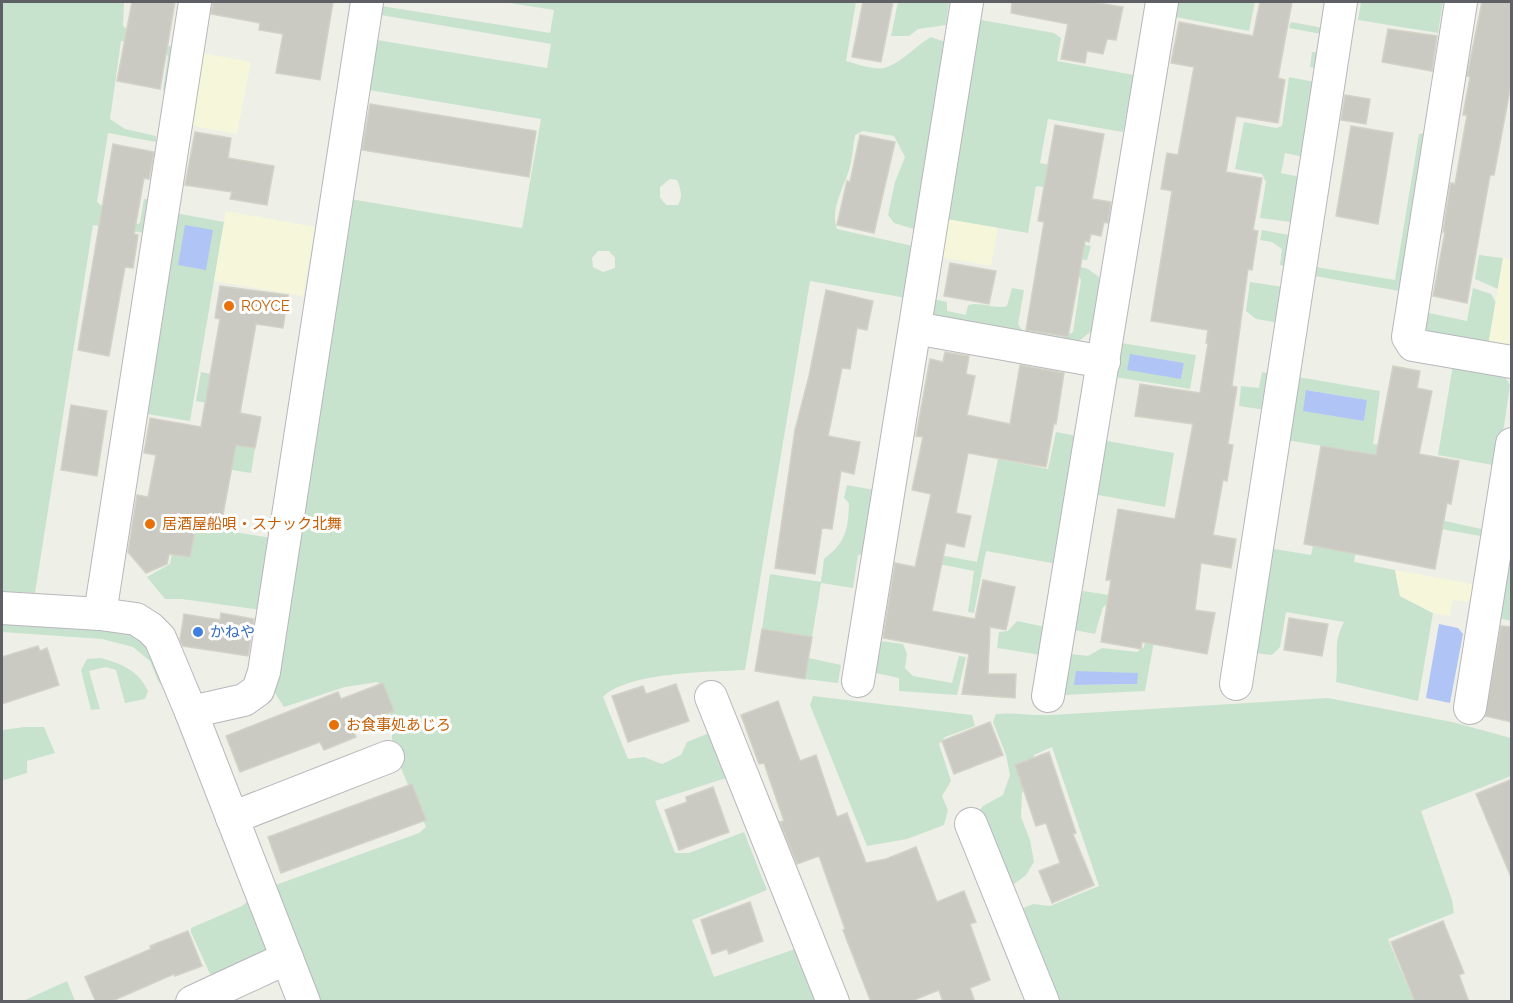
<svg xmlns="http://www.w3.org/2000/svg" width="1513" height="1003" font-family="Raleway,'Noto Sans JP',sans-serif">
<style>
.green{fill:#c7e3ce;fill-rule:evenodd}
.sand{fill:#f6f7da}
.water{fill:#b0c5f6}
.building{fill:#cacac3;stroke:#d3d2c6;stroke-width:1.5}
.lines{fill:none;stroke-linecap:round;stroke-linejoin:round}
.minor-casing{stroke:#b7b7bc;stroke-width:34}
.minor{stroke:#fff;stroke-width:32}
.food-dot{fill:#e8710a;stroke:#fff;stroke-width:2}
.shop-dot{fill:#3f7fe0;stroke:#fff;stroke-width:2}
.labels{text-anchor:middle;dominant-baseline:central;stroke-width:6;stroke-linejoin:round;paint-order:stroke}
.food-label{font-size:15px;fill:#c56008;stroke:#fff;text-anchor:start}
.shop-label{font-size:15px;fill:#366cbe;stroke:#fff;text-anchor:start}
</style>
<rect width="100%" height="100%" fill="#eeefe7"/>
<g class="green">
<polygon points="2,2 124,2 123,26 137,38 172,47 170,92 163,90 168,57 166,51 121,41 110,119 125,129 156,136 156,142 108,133 97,202 102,206 101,218 138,224 140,223 144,199 151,200 145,233 93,225 35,593 2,591"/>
<path d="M 503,2 L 856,2 L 846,61 C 856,64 874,70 884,68 C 902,63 915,46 931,37 L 945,42 L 917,230 L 894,223 L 888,215 L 895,182 L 905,157 L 894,136 L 863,131 L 855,135 C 853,147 852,162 848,173 C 842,190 830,212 837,229 L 913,246 L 906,298 L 810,281 L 745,670 C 710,672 627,672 603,697 L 628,759 L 644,757 L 662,764 L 681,755 L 687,742 L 709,733 L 726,778 L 655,801 L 675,853 L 689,853 L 744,832 L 767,890 L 692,920 L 714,977 L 798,948 L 818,1001 L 309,1001 L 291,956 L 218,976 L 210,974 L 191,932 L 191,928 L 242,906 L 256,894 L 273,886 L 419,833 L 426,827 L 392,747 L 392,719 L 378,682 L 345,687 L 284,707 L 271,687 L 350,199 L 522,228 L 541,119 L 363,89 L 381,6 L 550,33 L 554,10 ZM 381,15 L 551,44 L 547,68 L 377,40 ZM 670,179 L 677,180 C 681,190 683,196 678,205 L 666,205 L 660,197 L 660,187 ZM 598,251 L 609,251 L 615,258 L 615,268 L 603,272 L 593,267 L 592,258 Z"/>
<polygon points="898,2 949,2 946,25 918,29 909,36 891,36"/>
<polygon points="1172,2 1255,2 1249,31 1170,16"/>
<polygon points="1361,2 1443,2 1438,33 1358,20"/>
<polygon points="981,20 1054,33 1061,38 1057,61 1134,75 1123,132 1048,119 1040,163 1084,172 1083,193 1036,186 1028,233 946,219 977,21"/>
<polygon points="1291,22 1329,29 1323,69 1310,67 1312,52 1319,52 1321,34 1289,28"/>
<polygon points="1289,77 1320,83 1308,158 1285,153 1281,173 1305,178 1298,223 1260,218 1266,182 1262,174 1235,169 1244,122 1276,128 1282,126"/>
<polygon points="1425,133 1399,291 1315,276 1316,267 1395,280 1419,134"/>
<polygon points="175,213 224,222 190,421 141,413"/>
<polygon points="1262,230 1295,236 1290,267 1280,265 1282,249 1272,242 1260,240"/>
<path d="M 1058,239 L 1091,246 L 1087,260 L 1071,258 L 1071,264 L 1088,269 L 1099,277 L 1100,290 L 1092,331 L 1075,344 L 936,319 L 928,304 L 929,298 L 947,302 L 947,311 L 966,315 L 968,305 C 981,301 994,310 1007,306 L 1012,288 L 1024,290 L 1018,324 L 1022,330 L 1064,337 L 1073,332 L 1081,280 Z"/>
<polygon points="1479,255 1503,258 1498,289 1475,279"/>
<polygon points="1250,282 1284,287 1279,323 1256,319 1246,311"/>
<polygon points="1473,288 1491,294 1496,303 1488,346 1427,335 1423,324 1424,312 1467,321"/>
<path d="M 1121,343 L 1196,355 L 1190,389 L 1115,377 ZM 1130,355 L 1184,363 L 1181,379 Z"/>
<polygon points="1453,365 1504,375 1510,385 1498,466 1438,455"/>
<polygon points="201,372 235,379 229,407 196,401"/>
<polygon points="1262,372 1274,374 1266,410 1239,406 1241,386 1259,388"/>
<path d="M 1298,377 L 1380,391 L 1373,444 L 1402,449 L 1395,510 L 1486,530 L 1486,537 L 1362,515 L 1354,562 L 1395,570 L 1400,596 L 1433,613 L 1418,701 L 1336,682 C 1339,659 1332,644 1344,622 L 1286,612 L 1280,647 L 1272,655 L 1254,653 L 1268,548 L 1311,555 L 1313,546 L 1349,552 L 1365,453 L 1286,440 ZM 1306,390 L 1367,400 L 1364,421 Z"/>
<polygon points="1056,432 1082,437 1057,564 986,551 974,613 968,612 974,571 939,564 940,555 977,562 998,459 1048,469"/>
<polygon points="194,438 255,448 251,473 190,463"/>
<polygon points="1102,440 1174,453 1165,507 1093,494"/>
<path d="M 847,485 L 874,490 L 864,554 L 858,555 L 853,588 L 821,583 L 812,637 L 762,629 L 770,574 L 821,582 L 824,559 C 846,542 848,530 849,503 L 844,498 Z"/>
<polygon points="1511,519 1511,621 1494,617"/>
<polygon points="178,523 272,538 262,610 182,599 165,599 147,577 170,564"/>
<path d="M 1083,591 L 1161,603 L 1145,691 L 1065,695 L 1071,654 L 1088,656 L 1102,648 L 1137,652 L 1144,647 L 1150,613 L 1112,601 L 1103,607 L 1095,634 L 1074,630 ZM 1137,673 L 1137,684 L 1074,685 Z"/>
<polygon points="1017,621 1045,627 1041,655 997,648 999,632 1008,631"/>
<polygon points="2,624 116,627 147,638 171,696 158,681 150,661 133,647 102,639 2,632"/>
<polygon points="881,641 903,644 907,654 905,668 913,676 952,683 959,656 966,657 957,695 899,691 899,678 876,673"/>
<path d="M 101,658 C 122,664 138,670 148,691 L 145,699 L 125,703 L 116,670 L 106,667 L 89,671 L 100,709 L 91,710 L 81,670 L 87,659 Z"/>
<polygon points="809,658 841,665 838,683 805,679"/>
<polygon points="813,696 972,715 975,726 945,737 939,744 951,781 942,796 948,810 944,825 907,839 867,846 810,705"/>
<path d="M 1328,698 L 1452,722 L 1511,738 L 1511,776 L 1421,811 L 1452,900 L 1454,913 L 1388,939 L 1414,1001 L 1052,1001 L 1021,909 L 1033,904 L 1050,906 L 1099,886 L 1052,747 L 1034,755 L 1035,770 L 1022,793 L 1021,817 L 1030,840 L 1034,862 L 1026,875 L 1014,884 L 998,881 L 976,815 L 983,806 L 1003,795 L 1010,775 L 1006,755 L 993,722 L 996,714 C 1015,712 1033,716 1052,715 Z"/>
<polygon points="25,727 44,727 55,753 27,761 27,773 4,780 2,773 2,730"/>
<polygon points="67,981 75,1001 23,1001"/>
</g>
<g class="sand">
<polygon points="202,53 251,62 237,134 189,125"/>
<polygon points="226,211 315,227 303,296 214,281"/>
<polygon points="946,219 998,228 991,266 940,257"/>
<polygon points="1503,258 1511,260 1511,346 1488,346"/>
<polygon points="1395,570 1477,585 1475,597 1467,602 1453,600 1450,616 1433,613 1400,596"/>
</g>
<g class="water">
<polygon points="185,225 213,230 206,270 178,265"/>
<polygon points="1130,354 1184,363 1181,379 1127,370"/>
<polygon points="1306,390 1367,400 1364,421 1303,411"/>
<polygon points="1439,624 1458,628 1463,634 1450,703 1426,698"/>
<polygon points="1076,671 1138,673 1137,684 1074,685"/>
</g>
<g class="building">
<polygon points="132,2 175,2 160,89 117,81"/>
<polygon points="213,2 333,2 320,80 276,73 283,34 259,30 260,23 211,14"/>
<polygon points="863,2 893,2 881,62 852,57"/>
<polygon points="1012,2 1092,2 1123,7 1116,40 1107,39 1103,54 1087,51 1085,63 1061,59 1068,24 1011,13"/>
<polygon points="1260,2 1292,2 1278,78 1285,80 1278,123 1236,116 1226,172 1262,178 1253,230 1258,231 1252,270 1248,269 1232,386 1237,387 1228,444 1233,445 1227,481 1223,480 1213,535 1236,539 1231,568 1201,563 1195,610 1215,613 1207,654 1142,642 1141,649 1101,642 1111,580 1106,580 1118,509 1175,519 1193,424 1135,416 1140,384 1200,393 1208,343 1206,343 1208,330 1151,321 1172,191 1161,189 1167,153 1178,155 1194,67 1171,63 1179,22 1253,36"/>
<polygon points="1482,2 1512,2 1512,79 1494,175 1490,175 1467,303 1433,296 1445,232 1443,232 1450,186 1451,183 1455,184 1467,115 1463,115 1470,77 1467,76"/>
<polygon points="1388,29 1437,36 1432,71 1382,62"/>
<polygon points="1345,95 1370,99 1366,124 1341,120"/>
<polygon points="370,104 536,131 529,177 362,150"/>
<polygon points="1055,125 1104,134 1092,199 1111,202 1108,223 1104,222 1101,236 1091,234 1089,242 1085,241 1068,337 1026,330 1044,222 1038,221"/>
<polygon points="1351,126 1393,133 1378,224 1336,216"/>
<polygon points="195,132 231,138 228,158 274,166 267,205 230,199 232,192 185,185"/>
<polygon points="860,135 895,142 874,233 837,225 847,181 850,182"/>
<polygon points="113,144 154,152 149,179 144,178 134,234 138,235 133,268 125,267 109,356 78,350"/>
<polygon points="950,263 996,271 989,304 944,296"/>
<polygon points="220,286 288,295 283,328 256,324 240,413 261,417 255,448 236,445 221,525 197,520 190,557 169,554 167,564 146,573 128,552 137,495 148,497 156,455 144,453 150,418 201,427 220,319 215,318"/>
<polygon points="826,290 873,301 867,330 857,328 850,369 842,368 828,436 860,442 854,474 841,471 832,529 822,528 815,574 775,568 795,430 809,376"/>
<polygon points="945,352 969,356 966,374 975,376 967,415 1010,424 1020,365 1064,373 1056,424 1054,423 1046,467 968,453 956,513 971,516 964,547 946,543 932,611 975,619 983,580 1015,587 1006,630 990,627 988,674 1016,674 1015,698 962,694 969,654 883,638 895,563 915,567 931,494 912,490 923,437 916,436 930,359 943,362"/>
<polygon points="1393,366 1420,371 1417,388 1432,391 1419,454 1459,461 1451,504 1447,503 1435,569 1304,544 1321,446 1376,455"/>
<polygon points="71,405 107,411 97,476 61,470"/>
<polygon points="221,613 254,619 248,656 183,646 180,640 184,614 220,620"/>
<polygon points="1289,618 1328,624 1322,656 1284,650"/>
<polygon points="1501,626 1512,627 1512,722 1485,716"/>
<polygon points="762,629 812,637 805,679 755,671"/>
<polygon points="38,646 40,651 47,648 59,685 2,704 2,657"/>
<polygon points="383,683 394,711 352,728 356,737 324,750 320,742 240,772 226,736 338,692 341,699"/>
<polygon points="676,684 689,721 628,742 612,696 643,686 646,694"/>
<polygon points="778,701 800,761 816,755 837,817 847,813 866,863 886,859 916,847 937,902 964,891 976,922 970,924 990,980 970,988 975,1002 943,1002 939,990 909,1002 871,1002 843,930 845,929 819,856 797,864 780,822 784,821 764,763 759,764 741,715"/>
<polygon points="990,722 1003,755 954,774 942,741"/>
<polygon points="1049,752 1076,833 1073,834 1094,885 1052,903 1039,871 1060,863 1046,823 1036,826 1015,765"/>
<polygon points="1512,779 1512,877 1511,877 1476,794"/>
<polygon points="412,784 426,820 281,873 268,837"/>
<polygon points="713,787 729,832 679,850 665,810 687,802 686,797"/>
<polygon points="750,902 763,941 729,954 727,949 712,954 701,920"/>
<polygon points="1443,921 1464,973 1459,975 1469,1002 1415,1002 1391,942"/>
<polygon points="188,931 202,966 175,976 174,974 110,1002 96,1002 85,977 151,949 150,946"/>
</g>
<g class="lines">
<g class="minor-casing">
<g id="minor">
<polyline points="1461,2 1408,337 1413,345 1512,362"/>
<polyline points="915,328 1104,362"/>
<polyline points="2,608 100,614 136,619 150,628 160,638 191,712 304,1002"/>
<polyline points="100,614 195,2"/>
<polyline points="858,681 967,2"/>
<polyline points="1236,684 1341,2"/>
<polyline points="1048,696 1162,2"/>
<polyline points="711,697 833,1002"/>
<polyline points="1470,708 1512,444"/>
<polyline points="191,712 244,700 258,690 264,672 367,2"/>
<polyline points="232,818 388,757"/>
<polyline points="971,824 1043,1002"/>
<polyline points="192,1002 287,958"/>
</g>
</g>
<use href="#minor" class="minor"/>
</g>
<g class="food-dot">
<circle cx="229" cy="306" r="6"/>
<circle cx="150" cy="524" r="6"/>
<circle cx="334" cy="725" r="6"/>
</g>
<circle class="shop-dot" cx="198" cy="632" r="6"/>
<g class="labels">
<g class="food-label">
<text x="241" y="306">ROYCE</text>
<text x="162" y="524">居酒屋船唄・スナック北舞</text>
<text x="346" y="725">お食事処あじろ</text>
</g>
<g class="shop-label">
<text x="210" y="632">かねや</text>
</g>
</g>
<rect width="1513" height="1003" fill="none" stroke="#5e6065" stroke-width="6"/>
</svg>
